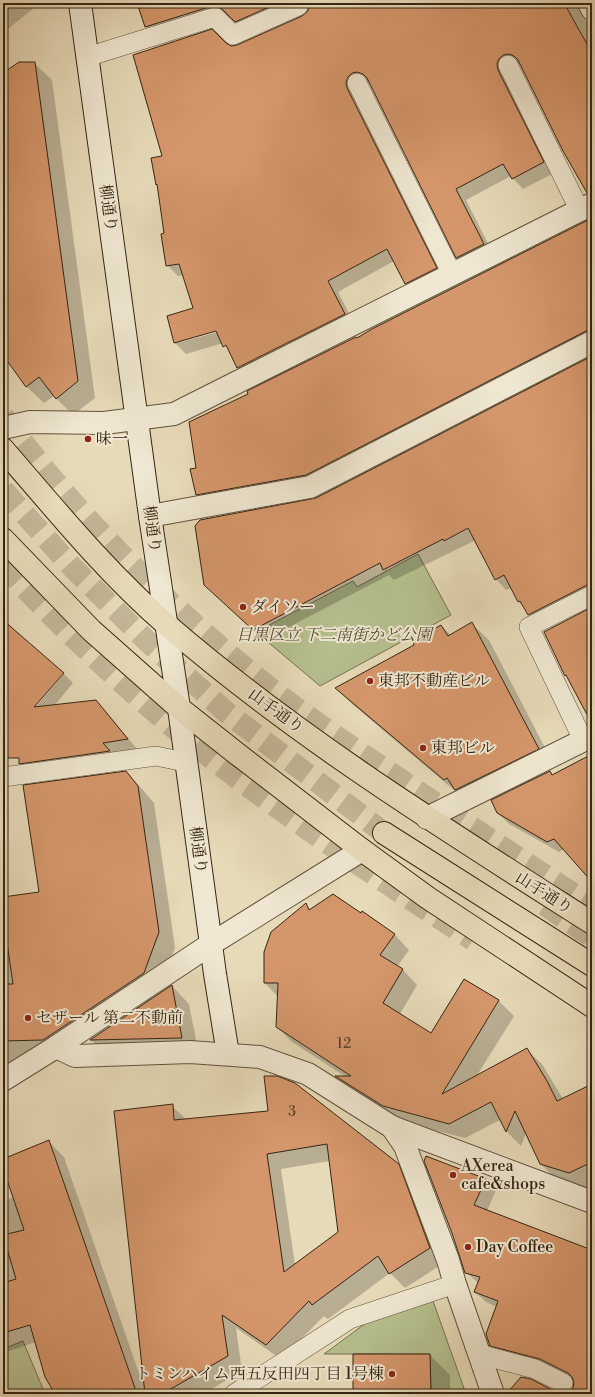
<svg xmlns="http://www.w3.org/2000/svg" width="595" height="1397" font-family="'Libre Bodoni','Noto Serif JP',serif">
<style>
.green{fill:#b6bf8e;stroke:#767250}
.shadow{fill:#0003;fill-rule:evenodd}
.building{fill:#d5966b;stroke:#352513;fill-rule:evenodd}
.lines{fill:none;stroke-linecap:round;stroke-linejoin:round}
.highway-tunnel{stroke:#c3b697;stroke-width:22;stroke-dasharray:22 11;stroke-linecap:butt}
.lane-casing{stroke:#62523c;stroke-width:20}
.street-casing{stroke:#62523c;stroke-width:24}
.secondary-casing{stroke:#352513;stroke-width:24}
.primary-casing{stroke:#352513;stroke-width:24}
.highway-casing{stroke:#352513;stroke-width:24}
.lane{stroke:#efe7d1;stroke-width:19}
.street{stroke:#efe7d1;stroke-width:22}
.secondary{stroke:#efe7d1;stroke-width:22}
.primary{stroke:#e7dab8;stroke-width:22}
.highway{stroke:#e7dab8;stroke-width:22}
.poi-dot{fill:#8f2418;stroke:#efe7d1;stroke-width:1.5}
.labels{text-anchor:middle;dominant-baseline:central;stroke-width:4;stroke-linejoin:round;paint-order:stroke}
.number-label{font-size:14px;fill:#5d4129}
.street-label{font-size:16px;fill:#352513;stroke:#efe7d1}
.poi-label{font-size:16px;fill:#352513;stroke:#efe7d1;text-anchor:start}
.park-label{font-size:16px;font-style:italic;fill:#554c32;stroke:#efe7d1}
</style>
<rect width="100%" height="100%" fill="#e7dab8"/>
<filter id="stains"><feTurbulence type="fractalNoise" baseFrequency=".005" numOctaves="4"/><feColorMatrix values="0 0 0 0 .2 0 0 0 0 .09 0 0 0 0 .02 0 0 0 .5 -.17"/></filter>
<radialGradient id="worn" r=".72"><stop offset=".6" stop-color="#630" stop-opacity="0"/><stop offset="1" stop-color="#630" stop-opacity=".3"/></radialGradient>
<g class="green">
<polygon points="418,554 451,615 320,686 256,632 353,581 357,587"/>
<polygon points="433,1301 466,1394 431,1394 430,1354 324,1354 370,1320"/>
<polygon points="23,1341 45,1394 3,1394 3,1349"/>
</g>
<g class="shadow">
<polygon points="3,3 40,3 3,33"/>
<path d="M 138,3 L 592,3 L 587,14 L 590,22 L 592,22 L 592,196 L 588,192 L 521,64 L 514,66 L 554,173 L 523,189 L 511,176 L 466,200 L 494,255 L 468,268 L 457,258 L 370,83 L 363,83 L 447,279 L 417,294 L 406,283 L 394,261 L 338,292 L 355,325 L 248,379 L 238,368 L 231,353 L 223,343 L 186,354 L 175,343 L 168,317 L 195,309 L 184,275 L 178,276 L 167,265 L 166,234 L 159,186 L 157,184 L 163,157 L 225,44 L 231,47 L 238,46 L 303,17 L 308,13 L 310,6 L 305,6 L 247,32 L 234,20 L 230,17 L 223,17 L 156,38 L 146,27 ZM 221,329 L 222,331 L 181,342 L 181,340 Z"/>
<polygon points="34,63 52,80 95,398 73,415 54,396 44,403 26,386 3,353 3,75"/>
<polygon points="592,219 592,342 317,485 208,505 197,494 197,469 249,395 248,392"/>
<polygon points="592,367 592,599 540,625 529,615 525,608 519,602 512,588 506,590 496,579 476,540 394,580 389,575 264,640 216,595 316,499"/>
<polygon points="3,623 30,710 32,711 64,674 73,683 54,706 106,712 137,749 112,753 31,773 20,763 3,691"/>
<polygon points="472,624 489,640 554,765 461,796 353,705 337,689 415,645 441,626 451,635"/>
<polygon points="592,755 592,877 564,849 559,852 509,824 498,813 550,772 554,776"/>
<polygon points="126,772 142,789 154,803 175,948 160,989 3,1075 3,898 40,893"/>
<polygon points="306,905 311,910 361,915 363,913 395,935 409,950 397,967 403,970 417,985 400,1014 432,1034 464,980 499,1001 514,1016 476,1077 527,1050 542,1064 563,1099 592,1085 592,1184 585,1187 556,1179 541,1164 526,1133 521,1146 507,1132 500,1120 465,1138 399,1121 351,1091 337,1077 346,1077 292,1042 277,1027 278,997 265,983 265,952"/>
<polygon points="172,986 189,1004 199,1055 108,1057 91,1040"/>
<path d="M 172,1106 L 187,1120 L 269,1112 L 398,1165 L 413,1181 L 444,1263 L 405,1288 L 390,1273 L 328,1319 L 324,1316 L 281,1359 L 236,1328 L 242,1371 L 203,1394 L 56,1394 L 36,1342 L 3,1353 L 3,1201 L 14,1197 L 3,1165 L 3,1160 L 49,1142 L 64,1157 L 142,1382 L 144,1382 ZM 330,1161 L 339,1232 L 295,1265 L 281,1169 Z"/>
<polygon points="485,1179 496,1190 487,1211 592,1251 592,1394 567,1394 574,1388 575,1381 551,1369 502,1356 491,1345 497,1307 486,1302 475,1292 478,1283 466,1272 453,1233"/>
<polygon points="430,1355 450,1375 450,1394 354,1394"/>
</g>
<g class="building">
<polygon points="137,3 278,3 235,22 222,9 218,6 212,6 145,27"/>
<polygon points="308,3 564,3 592,53 592,192 587,193 563,151 518,60 514,56 509,54 503,55 499,59 497,64 498,70 544,162 512,179 503,164 456,189 484,244 456,258 367,78 363,74 357,72 352,73 348,77 346,83 347,88 437,268 405,284 387,249 328,281 345,314 237,368 226,345 223,347 216,331 174,343 167,316 193,308 179,264 166,266 161,234 164,233 157,184 156,185 151,158 162,156 133,55 212,29 226,43 231,46 237,45 302,16 307,12 309,8"/>
<polygon points="19,62 35,62 78,381 56,399 39,377 26,387 3,355 3,73"/>
<polygon points="592,218 592,330 586,331 306,475 196,495 190,469 196,468 189,422 248,394 247,391 356,337 357,338 372,329"/>
<polygon points="592,356 592,584 587,585 528,615 520,601 518,602 504,575 495,580 468,528 444,541 443,539 383,570 380,563 253,630 204,585 195,526 200,520 316,498"/>
<polygon points="592,607 592,724 566,675 565,676 544,632"/>
<polygon points="3,620 64,673 34,707 96,700 128,739 103,743 110,751 19,764 19,758 3,758"/>
<polygon points="472,622 539,749 455,790 447,778 444,780 335,688 414,645 413,641 441,625 448,636"/>
<polygon points="592,754 592,882 554,839 547,842 497,813 491,800 550,771 552,775"/>
<polygon points="126,771 138,786 159,932 144,973 43,1040 3,1041 3,984 13,984 3,915 3,897 39,892 23,785"/>
<polygon points="333,894 361,913 362,911 395,934 380,955 403,969 383,1003 431,1033 464,979 499,1000 442,1094 527,1048 547,1081 557,1101 592,1084 592,1162 569,1173 540,1164 515,1111 506,1132 491,1102 449,1124 383,1106 335,1076 351,1076 276,1027 278,983 264,983 264,952 271,932 306,903 309,910"/>
<polygon points="172,985 182,1038 90,1040"/>
<path d="M 264,1076 L 277,1076 L 295,1083 L 399,1164 L 430,1248 L 389,1274 L 378,1256 L 312,1305 L 309,1301 L 266,1345 L 222,1315 L 228,1356 L 162,1394 L 145,1394 L 114,1111 L 173,1104 L 174,1120 L 268,1111 ZM 327,1144 L 338,1232 L 284,1272 L 267,1154 Z"/>
<polygon points="49,1140 137,1394 55,1394 45,1377 30,1325 3,1333 3,1283 16,1279 3,1235 24,1230 3,1168 3,1159"/>
<polygon points="426,1156 486,1179 474,1205 592,1250 592,1394 506,1394 521,1377 531,1379 558,1393 563,1394 569,1392 573,1388 574,1382 572,1377 568,1373 540,1359 490,1346 486,1334 498,1301 474,1292 480,1277 465,1273 452,1233 424,1161"/>
<polygon points="353,1354 430,1354 431,1394 353,1394"/>
</g>
<g class="lines">
<g class="highway-tunnel">
<path d="M 3,416 C 79,519 171,609 271,689 C 311,720 353,748 395,776 C 460,820 526,863 592,906"/>
<polyline points="3,490 71,566 149,643 226,712 384,833"/>
<path d="M 3,565 C 71,638 144,707 224,768 C 304,829 388,885 473,940"/>
<polyline points="545,905 592,937"/>
</g>
<g class="lane-casing">
<g id="lane">
<polyline points="87,57 215,17 233,35 298,6"/>
<polyline points="508,65 580,211"/>
<polyline points="357,83 452,274"/>
<polyline points="583,740 529,627 592,595"/>
<polyline points="3,777 156,756 185,762"/>
<polyline points="479,1354 535,1369 563,1383"/>
<polyline points="234,1394 350,1319 455,1284"/>
</g>
</g>
<g class="street-casing">
<g id="street">
<polyline points="589,3 592,9"/>
<polyline points="3,428 30,422 104,423 174,414 592,204"/>
<polyline points="150,516 310,487 592,342"/>
<polyline points="427,818 592,736"/>
<polyline points="56,1047 75,1056 190,1052 260,1057 308,1074 392,1127 592,1202"/>
<polyline points="3,1080 56,1047 211,944 362,850"/>
<polyline points="392,1127 405,1146 448,1260 455,1284 493,1394"/>
</g>
</g>
<g class="secondary-casing">
<polyline id="secondary" points="80,3 150,516 179,708 215,974 228,1054"/>
</g>
<g class="primary-casing">
<g id="primary">
<path d="M 3,449 C 55,509 106,572 167,625 C 298,738 446,830 592,923"/>
<polyline points="3,539 91,630 179,708 236,753 362,850 428,898 592,1006"/>
</g>
</g>
<g class="highway-casing">
<polyline id="highway" points="384,833 592,965"/>
</g>
<use href="#lane" class="lane"/>
<use href="#street" class="street"/>
<use href="#secondary" class="secondary"/>
<use href="#primary" class="primary"/>
<use href="#highway" class="highway"/>
</g>
<g class="poi-dot">
<circle cx="88" cy="439" r="4"/>
<circle cx="243" cy="607" r="4"/>
<circle cx="370" cy="681" r="4"/>
<circle cx="423" cy="748" r="4"/>
<circle cx="28" cy="1018" r="4"/>
<circle cx="453" cy="1175" r="4"/>
<circle cx="468" cy="1247" r="4"/>
<circle cx="392" cy="1374" r="4"/>
</g>
<g class="labels">
<g class="number-label">
<text x="344" y="1044">12</text>
<text x="292" y="1112">3</text>
</g>
<g class="street-label">
<text transform="translate(108 208) rotate(82)">柳通り</text>
<text transform="translate(152 529) rotate(82)">柳通り</text>
<text transform="translate(276 711) rotate(36)">山手通り</text>
<text transform="translate(198 850) rotate(82)">柳通り</text>
<text transform="translate(544 893) rotate(32)">山手通り</text>
</g>
<g class="poi-label">
<text x="96" y="439">味一</text>
<text x="251" y="607">ダイソー</text>
<text x="378" y="681">東邦不動産ビル</text>
<text x="431" y="748">東邦ビル</text>
<text x="36" y="1018">セザール 第二不動前</text>
<text x="461" y="1166">AXerea<tspan x="461" dy="18">cafe&amp;shops</tspan></text>
<text x="476" y="1247">Day Coffee</text>
<text x="384" y="1374" text-anchor="end">トミンハイム西五反田四丁目 1号棟</text>
</g>
<g class="park-label">
<text x="334" y="635">目黒区立 下二南街かど公園</text>
</g>
</g>
<rect width="595" height="1397" fill="none" stroke="#e7dab8" stroke-width="16"/>
<rect x="4" y="4" width="587" height="1389" fill="none" stroke="#352513" stroke-width="2"/>
<rect x="8" y="8" width="579" height="1381" fill="none" stroke="#352513"/>
<rect width="100%" height="100%" filter="url(#stains)"/>
<rect width="100%" height="100%" fill="url(#worn)"/>
</svg>
